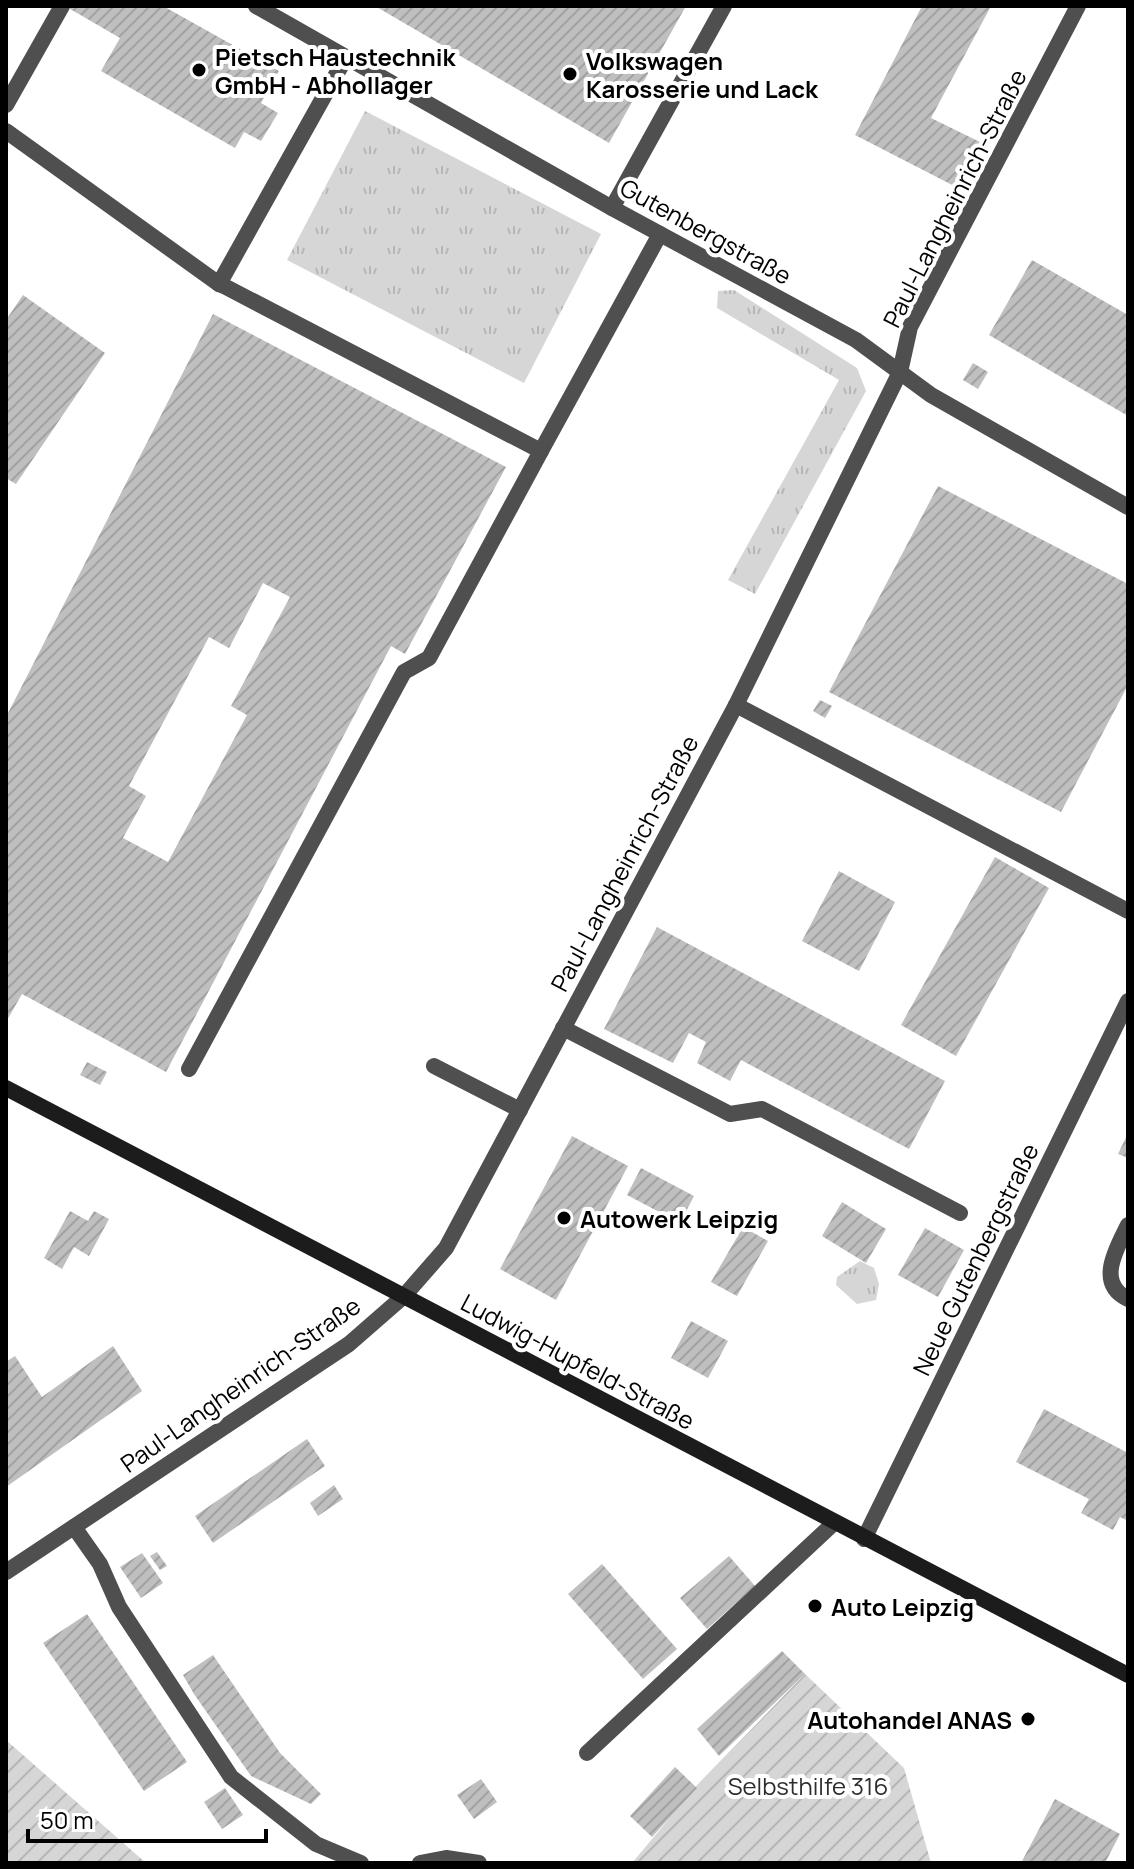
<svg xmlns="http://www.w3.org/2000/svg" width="1134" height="1869" font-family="Manrope,sans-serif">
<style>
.grass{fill:url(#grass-tufts)}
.garden{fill:url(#garden-furrows)}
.building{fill:url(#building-hatch);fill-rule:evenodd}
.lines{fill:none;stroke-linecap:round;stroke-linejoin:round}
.lane{stroke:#4f4f4f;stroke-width:16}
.street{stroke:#4f4f4f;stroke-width:16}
.secondary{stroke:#1c1c1c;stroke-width:16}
.poi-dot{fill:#000;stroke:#fff;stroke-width:3}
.labels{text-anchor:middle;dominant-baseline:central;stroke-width:8;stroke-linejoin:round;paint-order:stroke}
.poi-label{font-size:24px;font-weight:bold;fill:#000;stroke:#fff;text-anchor:start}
.street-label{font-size:24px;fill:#000;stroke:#fff}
.park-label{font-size:24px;fill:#2d2d2d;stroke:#fff}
</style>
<defs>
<pattern id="grass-tufts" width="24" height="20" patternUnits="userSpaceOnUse" patternTransform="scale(2)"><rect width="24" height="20" fill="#d6d6d6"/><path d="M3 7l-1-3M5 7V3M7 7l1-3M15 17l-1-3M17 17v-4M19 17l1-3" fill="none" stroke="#b6b6b6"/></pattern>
<pattern id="garden-furrows" width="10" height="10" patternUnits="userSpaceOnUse" patternTransform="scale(2)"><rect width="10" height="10" fill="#d6d6d6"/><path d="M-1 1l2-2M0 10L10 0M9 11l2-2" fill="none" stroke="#b6b6b6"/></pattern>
<pattern id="building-hatch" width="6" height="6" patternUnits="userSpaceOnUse" patternTransform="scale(2)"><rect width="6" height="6" fill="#bfbfbf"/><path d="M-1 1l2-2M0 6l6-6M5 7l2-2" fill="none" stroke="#a2a2a2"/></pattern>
</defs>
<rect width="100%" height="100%" fill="#fff"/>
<g class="grass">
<polygon points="365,111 601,234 524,383 287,260"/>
<polygon points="734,290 857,368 866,391 755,594 728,580 839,380 717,308 718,291"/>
<polygon points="860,1261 874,1268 879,1284 876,1300 857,1304 836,1285 837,1277"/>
</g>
<g class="garden">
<polygon points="805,1674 904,1768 931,1863 632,1863 699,1783"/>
<polygon points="6,1740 146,1863 6,1863"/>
</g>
<g class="building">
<polygon points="65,6 163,6 279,71 261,103 278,113 261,141 244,132 235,148 101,71 120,38"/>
<polygon points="375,6 686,6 609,143"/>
<polygon points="922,6 991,6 931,118 984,144 960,189 855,135"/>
<polygon points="1032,260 1128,315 1128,416 989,335"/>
<polygon points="23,295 105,353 16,484 6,478 6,320"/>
<path d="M 213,314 L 506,467 L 405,654 L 391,646 L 166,1072 L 22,994 L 6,1022 L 6,717 ZM 263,583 L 290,597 L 231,706 L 247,715 L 168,862 L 123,838 L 146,796 L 129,786 L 209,637 L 229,648 Z"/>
<polygon points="973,363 988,372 978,389 963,380"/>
<polygon points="938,486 1128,584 1128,685 1061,812 829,692"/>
<polygon points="820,700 832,706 825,718 813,711"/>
<polygon points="995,857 1049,888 956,1056 901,1025"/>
<polygon points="839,871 895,902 859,971 802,941"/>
<polygon points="657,927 945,1081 909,1149 741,1060 730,1081 697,1063 706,1042 689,1033 673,1063 604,1029"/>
<polygon points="87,1062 107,1072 100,1085 80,1075"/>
<polygon points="1128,1133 1128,1158 1118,1154"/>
<polygon points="572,1136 628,1166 556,1300 500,1269"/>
<polygon points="641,1168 694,1196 680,1223 627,1195"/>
<polygon points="842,1202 886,1229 866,1263 822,1236"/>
<polygon points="70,1211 88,1221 94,1211 109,1219 89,1256 74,1247 62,1269 44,1258"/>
<polygon points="743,1227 768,1241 737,1296 711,1282"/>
<polygon points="925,1228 964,1250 938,1297 898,1275"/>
<polygon points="691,1321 728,1341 708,1378 671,1358"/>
<polygon points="113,1346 142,1391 6,1487 6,1362 15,1356 42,1397"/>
<polygon points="1044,1409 1128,1453 1128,1521 1120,1517 1113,1530 1081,1513 1089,1499 1016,1462"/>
<polygon points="307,1439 325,1466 213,1543 195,1516"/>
<polygon points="334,1485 343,1499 318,1516 310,1503"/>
<polygon points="157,1552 167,1566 160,1570 150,1556"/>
<polygon points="142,1553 163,1583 141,1598 120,1567"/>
<polygon points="729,1556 755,1586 707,1629 680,1598"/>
<polygon points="602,1564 677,1649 643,1679 568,1594"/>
<polygon points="87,1614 187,1762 144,1791 43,1643"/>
<polygon points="782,1651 805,1674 719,1756 697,1729"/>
<polygon points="213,1655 280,1753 321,1794 311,1804 251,1776 194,1694 183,1675"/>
<polygon points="675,1767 697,1788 652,1837 630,1816"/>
<polygon points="481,1779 497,1802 474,1819 457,1795"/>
<polygon points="225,1788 243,1815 222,1829 204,1802"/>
<polygon points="1055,1799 1120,1834 1105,1863 1021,1863"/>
</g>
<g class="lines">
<g class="lane">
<polyline points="256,6 612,208 856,340 931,395 1128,507"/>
<polyline points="346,57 219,284 224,286 541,451 660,234"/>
<polyline points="6,105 62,6"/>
<polyline points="6,131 219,284"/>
<polyline points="612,208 724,6"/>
<polyline points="900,372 910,327 1078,6"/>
<polyline points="736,705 1128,911"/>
<polyline points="563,1028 730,1114 762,1109 960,1213"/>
<polyline points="434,1066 520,1110"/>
<polyline points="189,1069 404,672 429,658 541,451"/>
<path d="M 1128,1225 C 1117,1248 1095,1283 1128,1299"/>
<polyline points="74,1527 100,1564 119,1607 231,1777 316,1844 361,1863"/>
<polyline points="864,1539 1128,1001"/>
<polyline points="587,1753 834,1523"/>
<polyline points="420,1863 446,1858 479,1863"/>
</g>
<polyline class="street" points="6,1572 349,1344 404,1296 446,1248 736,705 900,372"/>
<polyline class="secondary" points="6,1088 1128,1675"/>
</g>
<g class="poi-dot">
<circle cx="199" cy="70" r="8"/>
<circle cx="570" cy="74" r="8"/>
<circle cx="564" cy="1218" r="8"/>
<circle cx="815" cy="1606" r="8"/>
<circle cx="1028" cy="1719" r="8"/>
</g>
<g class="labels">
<g class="poi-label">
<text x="215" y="56">Pietsch Haustechnik<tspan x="215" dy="28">GmbH - Abhollager</tspan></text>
<text x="586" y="60">Volkswagen<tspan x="586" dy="28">Karosserie und Lack</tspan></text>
<text x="580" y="1218">Autowerk Leipzig</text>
<text x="831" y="1606">Auto Leipzig</text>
<text x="1012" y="1719" text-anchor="end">Autohandel ANAS</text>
</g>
<g class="street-label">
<text transform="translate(954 198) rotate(-63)">Paul-Langheinrich-Straße</text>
<text transform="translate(706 231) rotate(29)">Gutenbergstraße</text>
<text transform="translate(624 863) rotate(-62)">Paul-Langheinrich-Straße</text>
<text transform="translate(975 1259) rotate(-64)">Neue Gutenbergstraße</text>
<text transform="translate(578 1361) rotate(28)">Ludwig-Hupfeld-Straße</text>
<text transform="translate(240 1384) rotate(-35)">Paul-Langheinrich-Straße</text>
</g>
<g class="park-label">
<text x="808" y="1785">Selbsthilfe 316</text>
</g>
</g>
<rect width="1134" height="1869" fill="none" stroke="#000000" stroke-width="16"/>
<path d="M28 1829v12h238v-12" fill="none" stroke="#000000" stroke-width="4"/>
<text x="40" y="1829" font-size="24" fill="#000000" stroke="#ffffff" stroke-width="6" paint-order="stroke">50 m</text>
</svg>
